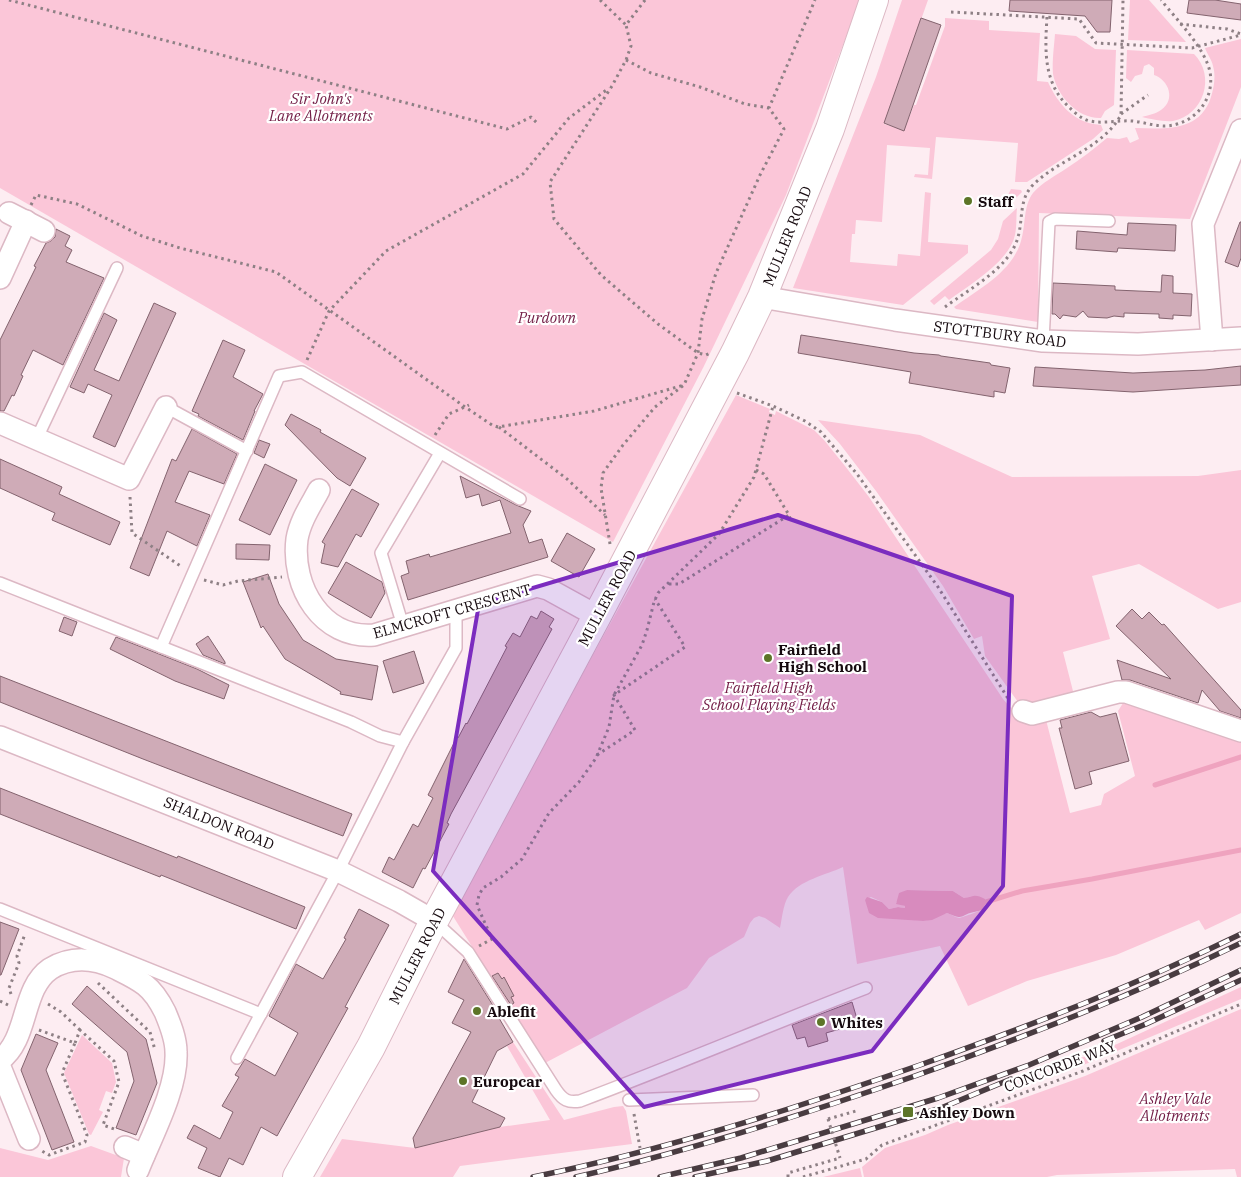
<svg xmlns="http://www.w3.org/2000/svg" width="1241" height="1177" font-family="'IBM Plex Serif',serif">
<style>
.green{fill:#fbc6d8;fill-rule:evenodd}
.water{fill:#efa3bf}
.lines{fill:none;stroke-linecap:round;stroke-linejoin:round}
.stream{stroke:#efa3bf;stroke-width:5}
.building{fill:#cfabb7;stroke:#83636e}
.lane-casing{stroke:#dcb8c4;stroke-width:14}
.street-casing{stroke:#dcb8c4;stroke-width:24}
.secondary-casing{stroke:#dcb8c4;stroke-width:30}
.path{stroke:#8e8085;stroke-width:3;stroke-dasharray:2.5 4;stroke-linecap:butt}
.lane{stroke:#fff;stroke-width:11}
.street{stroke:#fff;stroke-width:21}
.secondary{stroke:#fff;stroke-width:28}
.rail-casing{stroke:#493c41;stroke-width:5.5}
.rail{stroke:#fff;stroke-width:4;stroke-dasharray:11;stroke-linecap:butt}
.path-bridge{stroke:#8e8085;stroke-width:3;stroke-dasharray:2.5 4;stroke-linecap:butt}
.marked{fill:#7b2cbf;fill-opacity:0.2;stroke:#7b2cbf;stroke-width:4;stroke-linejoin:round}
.poi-dot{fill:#5d7528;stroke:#fff;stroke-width:2}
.labels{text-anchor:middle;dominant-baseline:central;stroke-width:4.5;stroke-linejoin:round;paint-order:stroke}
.park-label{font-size:15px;font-style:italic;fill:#721c45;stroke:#fff}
.poi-label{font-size:15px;font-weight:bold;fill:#160a0f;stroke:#fff;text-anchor:start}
.street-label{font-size:15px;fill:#160a0f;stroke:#fff}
</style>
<rect width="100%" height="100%" fill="#fdedf2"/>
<g class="green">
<polygon points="0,0 860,0 786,195 704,366 613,542 0,188"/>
<path d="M 902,0 L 928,0 L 884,124 L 904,130 L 914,105 L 916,105 L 945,26 L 945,18 L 989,21 L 989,30 L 1040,33 L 1037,81 L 1048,82 C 1055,98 1068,116 1086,122 C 1091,124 1096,124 1101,125 L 1103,130 L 1093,139 L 1027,182 L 1015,182 L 1018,143 L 936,137 L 932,179 L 914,177 L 915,174 L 928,175 L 930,148 L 887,145 L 882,222 L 856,220 L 855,234 L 852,234 L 850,262 L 897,266 L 898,254 L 920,256 L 925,192 L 931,193 L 928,242 L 968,245 L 968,253 L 903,305 L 793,288 L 876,77 Z"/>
<polygon points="1130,0 1149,0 1186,42 1128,40"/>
<path d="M 1055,34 L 1076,36 L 1095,49 L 1116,50 L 1114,105 L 1105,111 L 1101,118 C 1078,119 1057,96 1053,74 C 1052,61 1054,47 1055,34 Z"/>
<path d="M 1241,39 L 1241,87 L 1190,219 L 1039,213 L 1038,322 L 956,309 L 954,307 C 979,289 1012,272 1021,241 C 1026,225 1023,206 1033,193 C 1043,182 1055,176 1067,168 C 1081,159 1094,149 1107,138 L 1119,139 L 1127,137 L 1130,143 L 1139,139 L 1135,128 C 1165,129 1200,132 1211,97 C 1214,87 1216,76 1213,66 C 1212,60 1207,54 1205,48 Z"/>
<path d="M 1127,50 L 1194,54 C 1216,76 1204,115 1173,121 C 1163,122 1151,119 1142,117 C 1148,115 1156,114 1161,110 C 1176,100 1169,80 1154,75 L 1154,68 L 1149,64 L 1144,66 L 1142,74 L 1135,76 L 1131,82 L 1126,78 Z"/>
<polygon points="1011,189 1021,190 1022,192 1004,210 1007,197"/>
<path d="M 1017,208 C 1016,216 1017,226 1015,235 C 1009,262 969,285 949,300 L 945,296 L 934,305 L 930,301 L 991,250 L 998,239 L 1003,221 Z"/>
<path d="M 736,395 L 770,409 L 769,412 L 775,415 L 776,411 L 814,430 L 824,440 L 845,466 L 869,497 L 1003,699 C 1018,717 1022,715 1045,716 L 1070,813 L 1101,805 L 1104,794 L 1135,776 L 1118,711 L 1125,700 L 1241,734 L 1241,913 L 1205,930 L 1199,920 L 1116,955 L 1027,981 L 968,1006 L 940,946 L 857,964 L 843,867 C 826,875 799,880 788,897 C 783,905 782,919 780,928 L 765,918 L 759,916 L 754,918 L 750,923 L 744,937 L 709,958 L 687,988 L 545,1063 L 451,913 ZM 907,890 L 953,891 L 964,898 L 967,898 L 985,905 L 982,910 C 979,911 961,918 959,918 C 955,917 950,914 947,913 C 931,917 934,922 915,920 L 865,900 L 871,897 L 882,902 L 889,909 L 898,907 L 905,908 L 905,906 L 896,903 Z"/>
<polygon points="818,420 920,435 1012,477 1198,476 1241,470 1241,602 1218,609 1139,564 1092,576 1110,639 1063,652 1074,695 1026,705 1018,702 985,656 982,636 974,639 943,586 876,491 840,444"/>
<polygon points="1241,987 1241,999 1081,1066 1078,1059 1117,1044"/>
<polygon points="1241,1009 1241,1177 1237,1177 1235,1169 1057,1175 1047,1177 864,1177 862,1167 885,1148 925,1135 948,1125 1085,1076"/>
<polygon points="82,1035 112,1063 116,1082 112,1093 106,1091 99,1110 103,1112 91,1135 89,1134 64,1073"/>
<polygon points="513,1042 564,1120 614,1107 623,1106 626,1111 632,1144 460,1166 453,1177 320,1177 342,1139 415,1148 500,1127 550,1120 507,1046"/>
<polygon points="91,1146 124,1158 121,1177 0,1177 0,1148 48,1160"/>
<polygon points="860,1168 862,1177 823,1177"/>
</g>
<path class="water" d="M 907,890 L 953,891 L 964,898 C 974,897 974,893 985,899 L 985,905 L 982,910 C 980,911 977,911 974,912 C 959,915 965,921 947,913 L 932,920 L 923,921 L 878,918 L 869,913 L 865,900 L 867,897 L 882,902 L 889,909 L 898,907 L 905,908 L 905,906 L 896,904 L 899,893 Z"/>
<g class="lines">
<g class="stream">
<polyline points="1155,785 1241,757"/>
<polyline points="986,902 1022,891 1092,879 1241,850"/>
</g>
</g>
<g class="building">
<polygon points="1010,0 1112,0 1110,32 1097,32 1085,16 1009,11"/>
<polygon points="1189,0 1215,0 1241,4 1241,20 1187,13"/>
<polygon points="921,18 941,25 904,131 884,123"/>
<polygon points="1240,222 1241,222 1241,258 1238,267 1225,262"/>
<polygon points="1128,223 1176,225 1175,251 1118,248 1117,252 1076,249 1077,231 1127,235"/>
<polygon points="56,229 70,236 65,246 72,250 66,262 104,278 63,365 33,350 21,375 23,376 14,396 12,395 4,411 0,411 0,340 36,267 34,266 46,243 51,241 55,237"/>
<polygon points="1162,275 1173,276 1173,293 1192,294 1191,316 1173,315 1173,319 1159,318 1159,314 1124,313 1124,317 1114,316 1107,318 1088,317 1083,311 1076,317 1063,315 1060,319 1055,314 1052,314 1053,283 1115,286 1115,290 1161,292"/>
<polygon points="154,303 176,313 115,447 93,437 112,395 88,384 84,393 70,387 104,313 117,320 94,370 119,381"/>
<polygon points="801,335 914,353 939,355 941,356 990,363 991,365 1010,368 1005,393 994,391 994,397 909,383 911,372 798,353"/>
<polygon points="223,340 245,350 233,377 263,394 254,411 255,411 243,440 198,416 199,414 192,411"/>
<polygon points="1241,366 1241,385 1133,392 1033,386 1035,367 1133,373 1205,370"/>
<polygon points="291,414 321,430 320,432 366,458 350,486 337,478 285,425"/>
<polygon points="192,429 237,454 224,484 189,471 175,502 210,515 197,546 167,531 149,576 130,568 172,459 176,461"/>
<polygon points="259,440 270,444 264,458 254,453"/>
<polygon points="0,459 62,487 59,494 120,522 110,545 52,520 55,513 0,488"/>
<polygon points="265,464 297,480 270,535 239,520"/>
<polygon points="460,476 516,505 531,511 523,525 529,543 542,539 548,557 408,600 401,576 409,573 406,561 429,554 430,557 511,533 500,500 482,506 479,494 466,498"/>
<polygon points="352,489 379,504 361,537 356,534 338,567 321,563 325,544 322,542"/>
<polygon points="567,533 595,549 579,577 551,561"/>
<polygon points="236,544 270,545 269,560 236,559"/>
<polygon points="346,562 382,582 385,593 371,618 328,593"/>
<polygon points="268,574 279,604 303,640 336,659 378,666 372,700 340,694 341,692 285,659 263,626 261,628 243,582"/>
<polygon points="1132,609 1142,619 1149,612 1162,625 1164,624 1241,710 1241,718 1220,711 1202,690 1198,703 1130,680 1122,680 1117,660 1171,679 1116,626"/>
<polygon points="541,611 554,619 549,627 552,629 451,814 447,823 449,824 425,869 423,868 413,888 382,872 389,857 394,860 413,824 418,827 433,798 428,795 457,737 458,738 466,723 467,724 507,647 505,646 513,633 520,637 531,616 537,619"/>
<polygon points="64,617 77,622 72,636 59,631"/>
<polygon points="208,636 225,662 225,664 203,655 196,644"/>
<polygon points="116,637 197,669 229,685 224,699 175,681 110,649"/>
<polygon points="414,651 424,683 393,693 383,661"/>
<polygon points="0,676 352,814 343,836 143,759 0,702"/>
<polygon points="1091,712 1100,717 1116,713 1129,761 1089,772 1092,784 1075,789 1059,728 1062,728 1060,720"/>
<polygon points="0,788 177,858 178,856 305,907 296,929 161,875 160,877 0,814"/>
<polygon points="359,909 389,925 345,1007 348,1008 277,1136 261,1127 243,1165 229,1158 220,1177 198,1168 207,1148 187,1138 194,1125 220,1139 233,1112 222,1106 239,1077 235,1075 245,1059 275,1076 298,1033 269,1016 296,964 323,979 346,939 344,938"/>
<polygon points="0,922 19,929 1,975 0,975"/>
<polygon points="464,959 497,1012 496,1013 513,1042 497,1051 472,1102 505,1118 500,1127 415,1148 413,1138 471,1032 452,1023 464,1000 448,992"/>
<polygon points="498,973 502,979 504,977 514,996 511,997 514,1003 511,1005 492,976"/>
<polygon points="87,986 146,1039 157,1083 136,1135 116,1128 134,1081 127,1052 72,1004"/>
<polygon points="852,1002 857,1019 839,1025 840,1029 826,1033 828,1041 808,1047 805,1037 797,1039 792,1025"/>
<polygon points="36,1034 58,1043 46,1070 74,1142 52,1150 21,1070"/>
</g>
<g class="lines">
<g class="lane-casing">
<g id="lane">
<polyline points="1043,341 1049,222 1055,219 1109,221"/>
<polyline points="166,407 247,451"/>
<polyline points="37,438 117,268"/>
<polyline points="0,583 351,722 380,736 403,742"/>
<polyline points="403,626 381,553 440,453"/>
<polyline points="161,647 279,376 302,372 520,499"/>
<polyline points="0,909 261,1014"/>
<path d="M 434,921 L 468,952 L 556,1090 C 563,1100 568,1103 580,1101 C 676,1065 770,1025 866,988"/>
<polyline points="237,1058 338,871 403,742 456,648 456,609"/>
<polyline points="629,1100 753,1095"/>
</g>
</g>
<g class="street-casing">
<g id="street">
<polyline points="9,213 44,231"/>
<polyline points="0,278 26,221"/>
<polyline points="762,297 895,320 1043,341 1138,344 1241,338"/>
<polyline points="1212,340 1203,224 1241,130"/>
<polyline points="0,423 129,479 166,407"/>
<path d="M 319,490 C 311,505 300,521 297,539 C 291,587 322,639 374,635 L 537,586 L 548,589 L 597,616"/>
<polyline points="1023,711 1032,714 1118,692 1126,692 1241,731"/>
<polyline points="0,737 338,871 399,901 434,921"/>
<path d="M 0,1060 C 29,1039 21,989 50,969 C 71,956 94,958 115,968 C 125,973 136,978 145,985 C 154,992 160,1002 165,1012 C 170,1024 176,1038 176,1052 C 178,1088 151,1137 138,1170"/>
<polyline points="0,1067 29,1139"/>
<polyline points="125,1147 144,1155"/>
</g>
</g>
<g class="secondary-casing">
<polyline id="secondary" points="297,1177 371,1047 434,921 597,616 735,353 762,297 830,129 874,0"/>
</g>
<g class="path">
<polyline points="9,0 507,129 531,117 537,123"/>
<polyline points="600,0 626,25"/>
<polyline points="645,0 626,25 631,46 626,60 612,86 550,182 554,219 601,275 658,324 698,353 706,355 710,353"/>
<polyline points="951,12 1079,19 1096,43 1192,48 1241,35"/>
<path d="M 1047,17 C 1045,49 1043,82 1068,106 C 1074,112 1081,119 1090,121 C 1104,124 1118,120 1132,121 C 1143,122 1154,126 1165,126 C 1194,125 1215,100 1210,72 C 1205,48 1177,20 1161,0"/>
<polyline points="1180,24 1227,29 1241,34"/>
<polyline points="626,60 651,73 700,87 745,104 769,108"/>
<polyline points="1121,114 1148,95"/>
<polyline points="31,205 36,195 77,204 142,236 180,248 276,272 465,407 492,425 498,427 594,411 684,385"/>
<path d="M 945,307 C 969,289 1010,268 1018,237 C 1023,220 1019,200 1032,186 C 1058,159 1101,150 1121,115 L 1123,0"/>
<polyline points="307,360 329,311 386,251 523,174 569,118 609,88"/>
<polyline points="737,393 773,406 805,421 821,432 857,474 938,587 1009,700"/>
<polyline points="499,427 567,479 605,515"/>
<polyline points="435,435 449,414 469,405"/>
<polyline points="756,470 764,474 789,515 791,522"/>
<polyline points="130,497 132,533 182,567"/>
<polyline points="610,544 601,488 603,473 623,445 655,407 684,385 698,353 702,319 716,273 760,175 784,129 769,108 815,0"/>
<polyline points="204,580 223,585 238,581 282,577"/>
<polyline points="669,584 679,584 789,515"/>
<polyline points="597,755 635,730 614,695 685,647 655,599"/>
<polyline points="479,946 492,939 477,905 479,895 483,888 501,877 522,859 549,813 579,782 596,758 609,727 614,695 642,645 647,630 654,602 658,593 719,534 754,477 773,406"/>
<polyline points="98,983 150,1032 155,1050"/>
<polyline points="11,994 9,988 19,963 17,956 25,934"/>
<polyline points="0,1001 8,1005"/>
<polyline points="48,1004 61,1012 80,1030"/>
<polyline points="39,1030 75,1043 62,1073 87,1135 85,1142 49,1155 42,1151"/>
<polyline points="75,1043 80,1030 114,1061 119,1082 103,1125 117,1130"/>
<polyline points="634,1114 640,1148"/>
<polyline points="828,1119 856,1111"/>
<polyline points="788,1177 788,1173 840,1158"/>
<polyline points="803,1177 866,1159 882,1145 1083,1071 1241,1004"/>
</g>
<use href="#lane" class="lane"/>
<use href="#street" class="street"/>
<use href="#secondary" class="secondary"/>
<g class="rail-casing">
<g id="rail">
<polyline points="1104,1041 1146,1024 1241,980"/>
<path d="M 533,1177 C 665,1150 793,1109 920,1065 C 1029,1026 1137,985 1241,934"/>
<path d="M 576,1177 C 690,1151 802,1115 912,1077 C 1024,1037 1134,995 1241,943"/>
<polyline points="660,1177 741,1158 938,1098 1029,1065 1142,1017 1241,970"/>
<polyline points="695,1177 767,1161 941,1108 1011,1079"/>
</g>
</g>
<use href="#rail" class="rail"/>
<polyline class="path-bridge" points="828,1119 840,1158"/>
</g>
<path class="marked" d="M 778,515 L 1012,596 L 1003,886 L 872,1051 L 644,1107 L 433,871 L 479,604 Z"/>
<g class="poi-dot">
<circle cx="968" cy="201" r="5"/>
<circle cx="768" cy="658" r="5"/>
<circle cx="477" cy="1011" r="5"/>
<circle cx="821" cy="1022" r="5"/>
<circle cx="463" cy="1081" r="5"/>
<rect x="902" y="1106" width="12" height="12" rx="2.5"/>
</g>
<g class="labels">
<g class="park-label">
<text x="321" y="98">Sir John's<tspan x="321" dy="17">Lane Allotments</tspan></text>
<text x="547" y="317">Purdown</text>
<text x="769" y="687">Fairfield High<tspan x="769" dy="17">School Playing Fields</tspan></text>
<text x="1175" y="1098">Ashley Vale<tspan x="1175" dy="17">Allotments</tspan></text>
</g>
<g class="poi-label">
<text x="978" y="201">Staff</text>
<text x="778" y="649">Fairfield<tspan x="778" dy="17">High School</tspan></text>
<text x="487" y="1011">Ablefit</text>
<text x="831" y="1022">Whites</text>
<text x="473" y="1081">Europcar</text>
<text x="919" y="1112">Ashley Down</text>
</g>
<g class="street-label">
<text transform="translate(787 236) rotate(-68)">MULLER ROAD</text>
<text transform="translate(1000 334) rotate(7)">STOTTBURY ROAD</text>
<text transform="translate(607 598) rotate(-62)">MULLER ROAD</text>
<text transform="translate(452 611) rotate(-16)">ELMCROFT CRESCENT</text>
<text transform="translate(219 823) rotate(22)">SHALDON ROAD</text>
<text transform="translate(417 956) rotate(-63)">MULLER ROAD</text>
<text transform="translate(1060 1066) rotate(-21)">CONCORDE WAY</text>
</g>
</g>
</svg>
